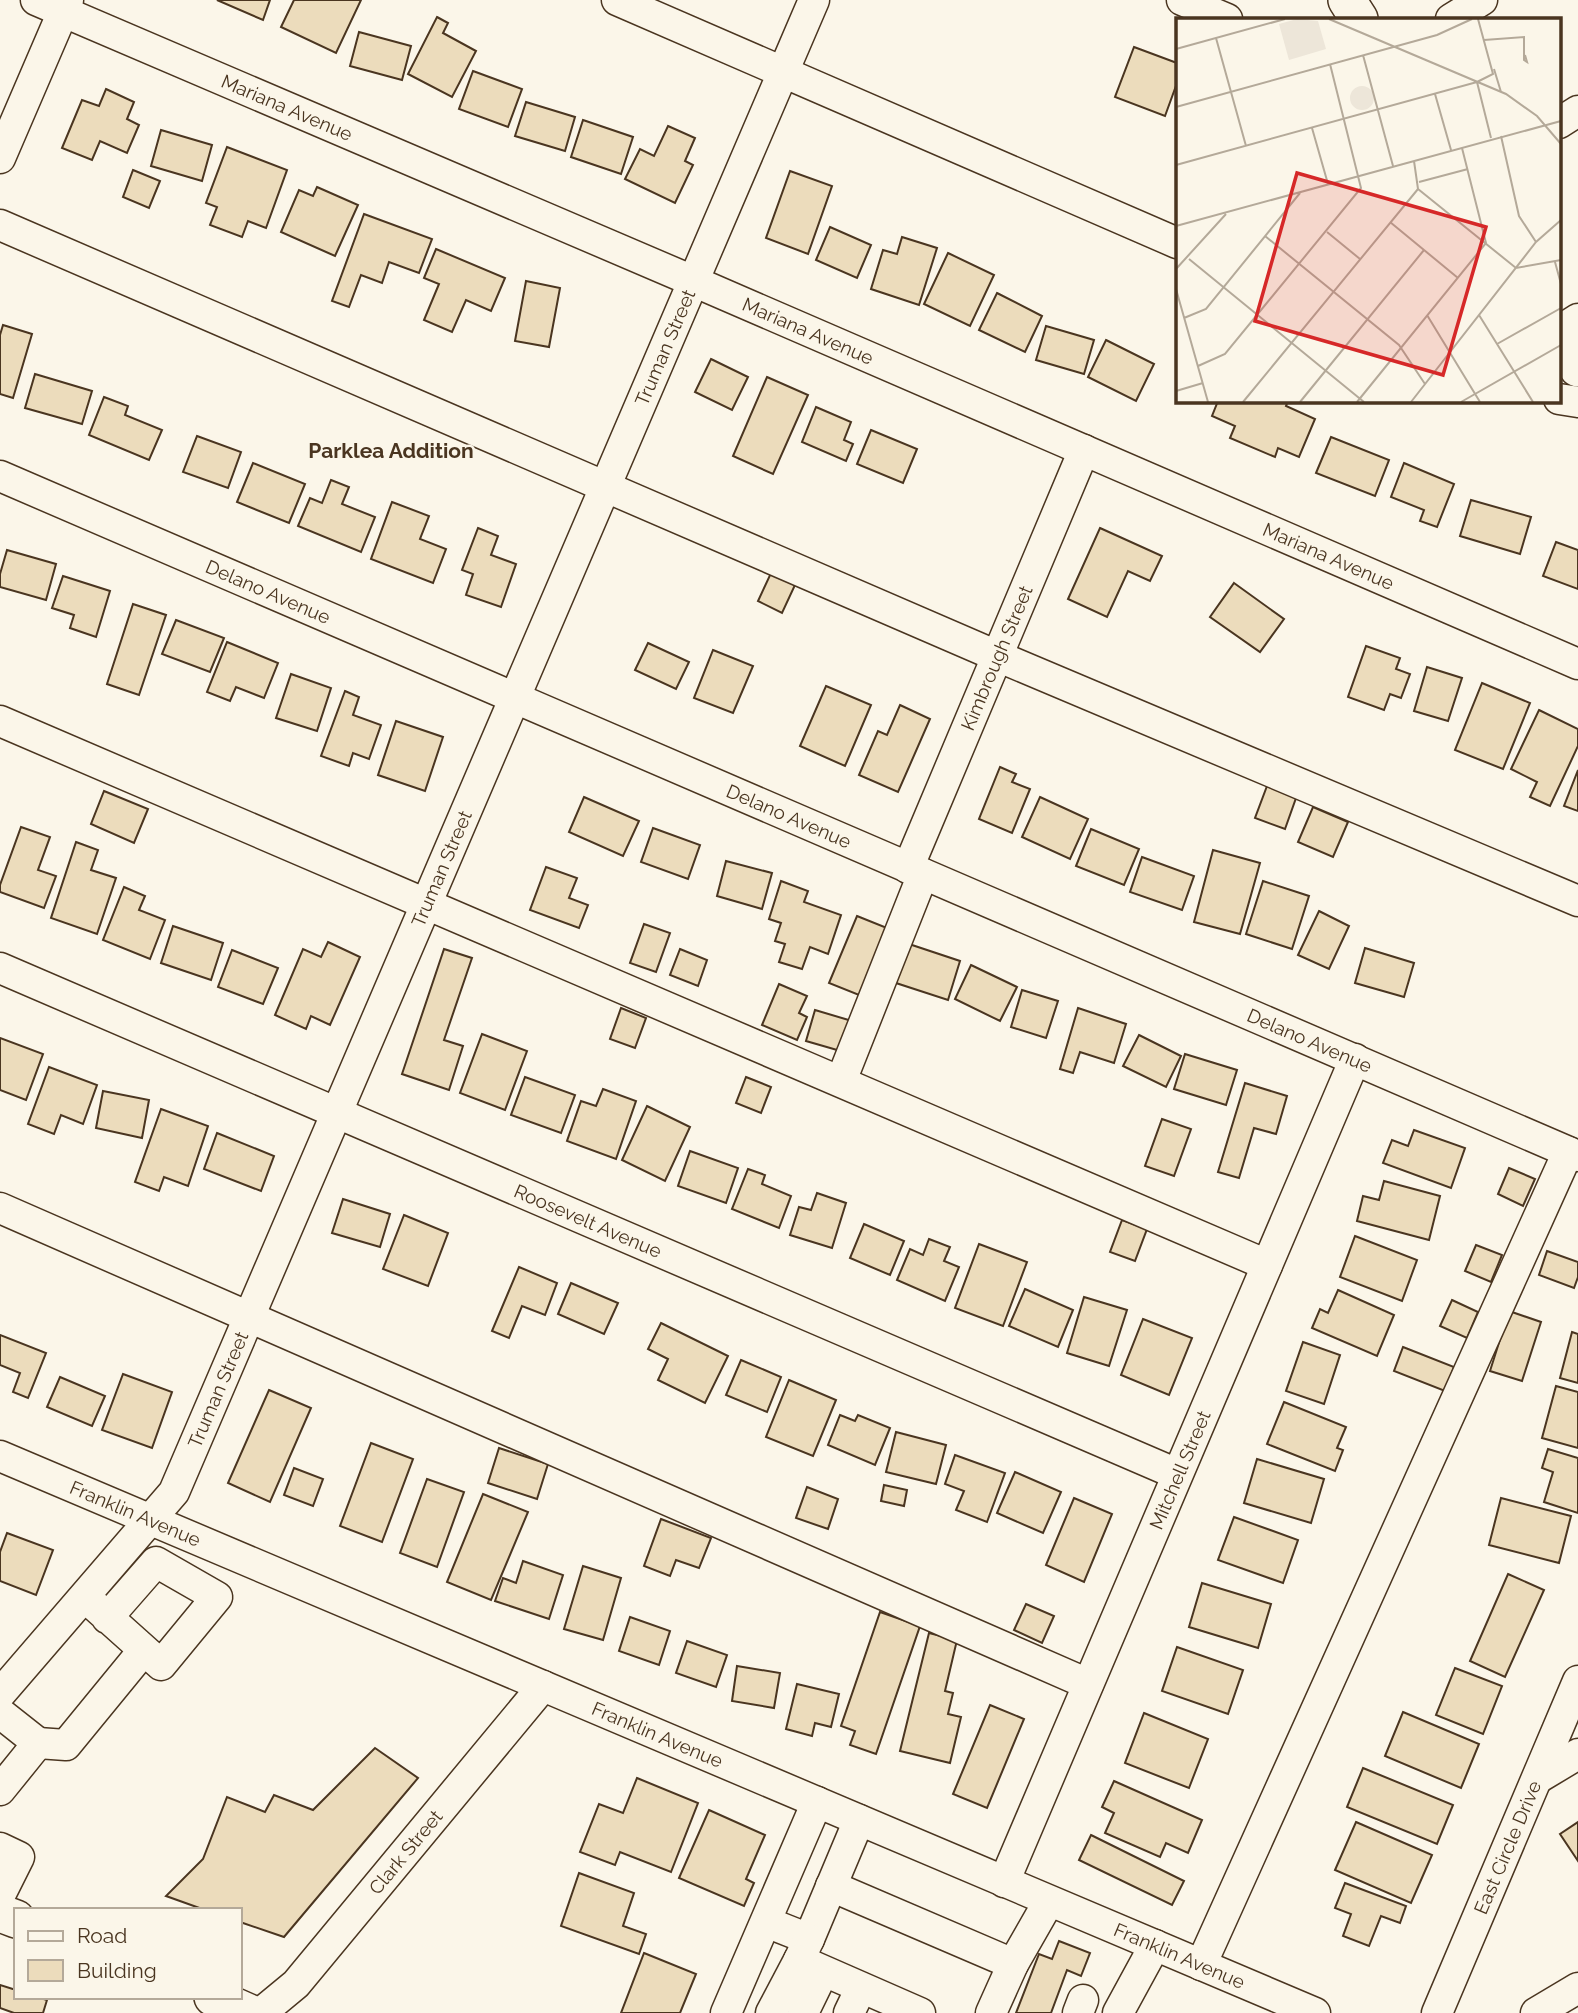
<svg xmlns="http://www.w3.org/2000/svg" width="1578" height="2013" font-family="Raleway,sans-serif">
<style>
.building{fill:#ecdcbc;stroke:#4a3520;stroke-width:2}
.lines{fill:none;stroke-linecap:round;stroke-linejoin:round}
.minor-casing{stroke:#4a3520;stroke-width:33}
.major-casing{stroke:#4a3520;stroke-width:40}
.minor{stroke:#fbf6e9;stroke-width:30}
.major{stroke:#fbf6e9;stroke-width:37}
.labels{text-anchor:middle;dominant-baseline:central;stroke-width:5;stroke-linejoin:round;paint-order:stroke}
.street-label{font-size:19px;fill:#4a3520;stroke:#fbf6e9}
.neighbourhood-label{font-size:21px;font-weight:bold;fill:#4a3520;stroke:#fbf6e9}
.inset-road{fill:none;stroke:#b4a999;stroke-width:2}
.view{fill:#d62828;fill-opacity:0.15;stroke:#d62828;stroke-width:3.5}
.inset-edge{fill:none;stroke:#4a3520;stroke-width:3.5}
</style>
<rect width="100%" height="100%" fill="#fbf6e9"/>
<g class="building">
<polygon points="217,0 270,0 263,20"/>
<polygon points="294,0 361,0 336,53 281,27"/>
<polygon points="437,17 448,23 443,33 476,51 452,97 408,74"/>
<polygon points="359,32 411,46 402,80 350,66"/>
<polygon points="1134,47 1177,63 1177,83 1165,116 1115,97"/>
<polygon points="473,71 522,89 508,127 459,109"/>
<polygon points="106,89 134,102 127,119 139,125 127,153 100,141 92,160 62,148 82,100 99,106"/>
<polygon points="526,102 575,117 565,151 515,136"/>
<polygon points="583,120 633,137 621,174 571,157"/>
<polygon points="668,126 695,138 685,161 693,165 675,203 625,179 640,149 654,156"/>
<polygon points="161,130 212,145 202,181 151,166"/>
<polygon points="227,147 287,170 266,228 248,221 242,237 210,225 217,207 206,203"/>
<polygon points="133,170 160,181 149,208 123,197"/>
<polygon points="790,171 832,186 808,254 766,238"/>
<polygon points="317,187 358,205 335,256 281,232 299,190 313,196"/>
<polygon points="364,214 432,239 419,273 389,262 382,283 361,275 349,307 332,301"/>
<polygon points="830,227 871,245 857,278 816,260"/>
<polygon points="902,237 937,248 919,305 871,289 883,250 897,254"/>
<polygon points="436,249 505,278 491,311 466,300 452,332 424,320 439,284 424,278"/>
<polygon points="948,253 994,275 970,326 924,304"/>
<polygon points="526,281 560,288 549,347 515,341"/>
<polygon points="997,293 1042,316 1025,352 979,330"/>
<polygon points="3,325 32,334 13,398 0,394 0,335"/>
<polygon points="1046,326 1094,340 1084,374 1036,360"/>
<polygon points="1106,340 1154,364 1136,401 1088,377"/>
<polygon points="711,359 748,377 732,410 695,392"/>
<polygon points="35,374 92,391 82,424 25,408"/>
<polygon points="767,377 808,395 773,474 733,456"/>
<polygon points="104,397 128,406 125,415 162,430 149,460 89,435"/>
<polygon points="1218,401 1288,401 1286,406 1315,419 1299,457 1278,448 1275,457 1230,438 1235,426 1212,416"/>
<polygon points="816,407 851,422 844,440 853,444 846,461 802,442"/>
<polygon points="871,430 917,449 903,483 857,464"/>
<polygon points="197,436 241,452 228,488 183,472"/>
<polygon points="1331,437 1389,460 1375,496 1316,473"/>
<polygon points="253,463 305,484 289,523 237,502"/>
<polygon points="1404,463 1454,484 1437,527 1420,521 1424,510 1391,497"/>
<polygon points="331,480 349,487 342,504 375,517 361,552 298,526 310,498 322,503"/>
<polygon points="1471,500 1531,517 1520,554 1460,536"/>
<polygon points="392,502 429,516 420,539 446,549 433,583 371,559"/>
<polygon points="478,528 498,536 491,555 516,564 501,607 466,595 473,574 462,570"/>
<polygon points="1100,528 1162,556 1150,581 1128,571 1107,617 1068,599"/>
<polygon points="1556,542 1578,550 1578,589 1543,576"/>
<polygon points="7,550 56,564 46,600 0,587 0,574"/>
<polygon points="771,573 795,585 782,613 758,601"/>
<polygon points="63,576 110,591 96,637 70,628 74,615 52,608"/>
<polygon points="1234,583 1284,619 1260,652 1210,617"/>
<polygon points="133,604 166,615 139,695 107,684"/>
<polygon points="176,620 224,638 210,672 162,654"/>
<polygon points="227,642 278,663 264,698 236,687 230,701 207,692"/>
<polygon points="648,643 689,662 676,689 635,670"/>
<polygon points="1366,646 1400,658 1396,669 1410,674 1401,698 1390,694 1384,710 1348,697"/>
<polygon points="713,650 753,666 733,713 694,698"/>
<polygon points="1427,667 1462,678 1448,721 1414,711"/>
<polygon points="291,674 331,688 317,731 276,718"/>
<polygon points="1482,683 1530,703 1503,769 1455,750"/>
<polygon points="826,686 871,705 845,766 800,746"/>
<polygon points="345,691 359,697 353,715 381,725 369,759 353,753 349,766 321,756"/>
<polygon points="900,705 930,719 898,792 859,775 878,731 887,735"/>
<polygon points="1539,710 1578,729 1578,746 1550,806 1530,797 1537,782 1511,769"/>
<polygon points="396,721 443,737 425,791 378,775"/>
<polygon points="1000,767 1016,774 1012,782 1030,789 1012,833 979,819"/>
<polygon points="1578,770 1578,811 1564,806"/>
<polygon points="1267,786 1296,798 1285,829 1255,818"/>
<polygon points="104,791 148,809 134,843 91,824"/>
<polygon points="584,797 639,821 623,856 569,832"/>
<polygon points="1040,797 1088,819 1070,859 1022,837"/>
<polygon points="1313,807 1348,822 1333,857 1298,842"/>
<polygon points="21,827 50,837 38,870 56,876 44,908 0,892 0,885"/>
<polygon points="653,828 700,845 688,879 641,862"/>
<polygon points="1091,829 1139,849 1124,885 1076,866"/>
<polygon points="76,842 98,850 91,870 116,878 97,934 51,918"/>
<polygon points="1213,850 1260,863 1240,934 1194,922"/>
<polygon points="1142,857 1194,876 1182,910 1130,892"/>
<polygon points="726,861 772,873 762,909 717,896"/>
<polygon points="546,867 577,878 569,898 588,905 579,928 530,910"/>
<polygon points="781,881 808,891 804,902 841,915 828,954 810,947 802,969 779,962 785,944 775,941 781,923 769,919"/>
<polygon points="1263,881 1309,896 1292,949 1246,934"/>
<polygon points="124,887 145,896 139,910 165,920 150,959 103,940"/>
<polygon points="1319,911 1349,926 1329,969 1298,955"/>
<polygon points="857,916 892,930 864,997 829,983"/>
<polygon points="644,924 670,933 656,972 630,963"/>
<polygon points="173,926 223,943 211,980 161,963"/>
<polygon points="328,942 360,957 330,1025 311,1016 306,1029 275,1015 303,949 321,957"/>
<polygon points="909,944 960,961 948,1000 896,983"/>
<polygon points="1365,948 1414,963 1404,997 1355,983"/>
<polygon points="444,949 472,958 444,1040 463,1046 449,1090 402,1074"/>
<polygon points="680,949 707,960 698,986 670,975"/>
<polygon points="232,950 278,968 263,1004 218,987"/>
<polygon points="971,965 1017,987 1000,1021 955,999"/>
<polygon points="779,984 807,996 799,1013 807,1017 797,1040 762,1025"/>
<polygon points="1022,990 1058,1001 1046,1038 1011,1027"/>
<polygon points="621,1008 646,1018 635,1048 610,1039"/>
<polygon points="1078,1008 1126,1024 1114,1063 1080,1052 1073,1073 1060,1069"/>
<polygon points="815,1010 852,1021 844,1052 806,1041"/>
<polygon points="482,1034 527,1051 505,1110 460,1093"/>
<polygon points="1139,1035 1181,1056 1166,1087 1123,1066"/>
<polygon points="0,1038 43,1054 26,1100 0,1090"/>
<polygon points="1185,1054 1237,1070 1226,1105 1174,1089"/>
<polygon points="49,1067 97,1085 83,1124 61,1115 54,1134 28,1124"/>
<polygon points="525,1077 575,1095 561,1133 511,1115"/>
<polygon points="746,1077 771,1087 761,1113 736,1103"/>
<polygon points="1245,1083 1287,1096 1276,1134 1254,1128 1239,1178 1218,1172"/>
<polygon points="603,1089 636,1101 616,1159 567,1141 581,1101 596,1106"/>
<polygon points="103,1091 149,1100 142,1138 96,1128"/>
<polygon points="647,1106 690,1127 665,1181 622,1160"/>
<polygon points="161,1109 208,1126 188,1186 164,1177 159,1191 135,1182"/>
<polygon points="1162,1119 1191,1129 1174,1176 1145,1166"/>
<polygon points="1414,1130 1465,1148 1451,1188 1383,1163 1392,1140 1408,1146"/>
<polygon points="217,1133 274,1156 261,1191 204,1169"/>
<polygon points="690,1151 738,1168 726,1203 678,1186"/>
<polygon points="1509,1168 1535,1179 1523,1206 1498,1194"/>
<polygon points="748,1169 765,1175 762,1184 791,1196 779,1228 732,1209"/>
<polygon points="1384,1181 1440,1196 1429,1240 1357,1221 1363,1196 1379,1200"/>
<polygon points="817,1193 846,1203 832,1248 790,1235 799,1207 811,1210"/>
<polygon points="343,1199 390,1214 380,1247 332,1233"/>
<polygon points="404,1215 448,1233 428,1286 383,1269"/>
<polygon points="1122,1220 1147,1229 1135,1261 1110,1252"/>
<polygon points="864,1224 904,1241 890,1275 850,1258"/>
<polygon points="1355,1236 1417,1260 1402,1301 1340,1277"/>
<polygon points="929,1239 950,1247 944,1261 959,1267 945,1301 897,1280 910,1249 923,1255"/>
<polygon points="979,1244 1027,1262 1003,1326 955,1308"/>
<polygon points="1476,1245 1502,1255 1491,1282 1465,1271"/>
<polygon points="1547,1251 1578,1262 1578,1277 1574,1288 1539,1275"/>
<polygon points="519,1267 557,1283 545,1315 522,1306 509,1338 492,1331"/>
<polygon points="571,1283 618,1303 604,1334 558,1314"/>
<polygon points="1025,1289 1073,1310 1058,1347 1009,1326"/>
<polygon points="1338,1290 1394,1315 1377,1356 1312,1328 1320,1309 1328,1313"/>
<polygon points="1084,1297 1127,1310 1109,1366 1067,1353"/>
<polygon points="1452,1300 1478,1312 1467,1338 1440,1326"/>
<polygon points="1509,1311 1541,1322 1522,1381 1490,1371"/>
<polygon points="1143,1319 1192,1338 1169,1395 1121,1375"/>
<polygon points="661,1323 728,1356 705,1403 658,1380 668,1359 648,1349"/>
<polygon points="1572,1332 1578,1334 1578,1383 1560,1378"/>
<polygon points="0,1335 46,1353 28,1398 13,1392 20,1373 0,1365"/>
<polygon points="1303,1342 1340,1355 1324,1404 1286,1391"/>
<polygon points="1403,1347 1454,1367 1445,1391 1394,1371"/>
<polygon points="741,1360 781,1377 767,1412 726,1395"/>
<polygon points="123,1374 172,1392 152,1448 102,1430"/>
<polygon points="60,1377 105,1396 92,1426 47,1407"/>
<polygon points="789,1380 836,1400 813,1456 766,1437"/>
<polygon points="1556,1386 1578,1392 1578,1448 1542,1438"/>
<polygon points="269,1390 311,1408 270,1502 228,1483"/>
<polygon points="1284,1402 1346,1427 1337,1448 1343,1450 1335,1471 1267,1444"/>
<polygon points="840,1415 855,1421 858,1415 890,1428 875,1465 828,1445"/>
<polygon points="896,1432 946,1445 936,1484 886,1472"/>
<polygon points="371,1443 413,1459 382,1542 340,1526"/>
<polygon points="499,1448 548,1464 537,1499 488,1483"/>
<polygon points="1548,1449 1578,1458 1578,1513 1544,1502 1553,1472 1542,1468"/>
<polygon points="955,1455 1005,1473 987,1522 956,1510 964,1491 945,1484"/>
<polygon points="1257,1459 1324,1479 1311,1523 1244,1503"/>
<polygon points="294,1468 323,1479 313,1506 284,1495"/>
<polygon points="1015,1472 1061,1492 1043,1533 997,1513"/>
<polygon points="427,1479 464,1492 437,1567 400,1553"/>
<polygon points="884,1485 907,1490 904,1506 881,1501"/>
<polygon points="807,1487 838,1499 828,1529 796,1518"/>
<polygon points="483,1494 528,1512 491,1600 447,1582"/>
<polygon points="1074,1498 1112,1514 1084,1582 1046,1565"/>
<polygon points="1501,1498 1571,1516 1559,1563 1489,1545"/>
<polygon points="1234,1517 1298,1540 1283,1583 1218,1560"/>
<polygon points="661,1519 711,1538 699,1568 676,1560 670,1576 644,1566"/>
<polygon points="7,1533 53,1550 36,1595 0,1581 0,1552"/>
<polygon points="523,1561 563,1575 549,1619 495,1601 503,1578 516,1583"/>
<polygon points="583,1566 621,1578 603,1640 564,1629"/>
<polygon points="1508,1574 1544,1590 1505,1677 1470,1661"/>
<polygon points="1202,1583 1271,1604 1258,1648 1189,1627"/>
<polygon points="1026,1604 1054,1616 1042,1643 1014,1630"/>
<polygon points="880,1612 920,1626 876,1754 850,1745 855,1731 841,1726"/>
<polygon points="630,1617 670,1631 659,1665 619,1651"/>
<polygon points="929,1633 957,1640 945,1691 953,1693 948,1714 961,1717 950,1763 900,1751"/>
<polygon points="687,1641 727,1655 716,1687 676,1673"/>
<polygon points="1177,1647 1243,1670 1228,1714 1162,1691"/>
<polygon points="737,1666 780,1673 774,1708 732,1701"/>
<polygon points="1455,1668 1502,1686 1483,1734 1436,1715"/>
<polygon points="797,1684 839,1694 831,1727 815,1723 812,1736 786,1729"/>
<polygon points="990,1705 1024,1719 987,1808 953,1794"/>
<polygon points="1403,1712 1479,1744 1461,1788 1385,1756"/>
<polygon points="1144,1713 1208,1739 1189,1788 1125,1763"/>
<polygon points="375,1748 418,1778 284,1937 240,1922 240,1910 205,1910 166,1896 203,1859 227,1797 265,1812 274,1795 313,1810"/>
<polygon points="1363,1768 1453,1805 1437,1844 1347,1807"/>
<polygon points="637,1778 698,1803 671,1872 620,1852 615,1865 580,1852 599,1804 623,1813"/>
<polygon points="1114,1781 1202,1820 1188,1853 1166,1843 1160,1857 1105,1833 1114,1813 1102,1807"/>
<polygon points="709,1810 765,1835 746,1879 754,1883 744,1906 679,1878"/>
<polygon points="1356,1822 1432,1855 1411,1903 1335,1870"/>
<polygon points="1578,1822 1578,1861 1560,1834"/>
<polygon points="1091,1835 1184,1881 1172,1905 1079,1860"/>
<polygon points="579,1873 634,1893 623,1926 646,1934 639,1954 561,1926"/>
<polygon points="1345,1883 1406,1906 1400,1923 1381,1916 1369,1946 1343,1936 1351,1914 1335,1908"/>
<polygon points="1059,1941 1090,1953 1081,1976 1067,1970 1051,2013 1016,2013 1039,1954 1052,1959"/>
<polygon points="644,1953 696,1974 680,2013 621,2013"/>
<polygon points="0,1985 16,1990 16,1997 37,1997 47,2000 43,2013 14,2013 0,2008"/>
</g>
<g class="lines">
<g class="minor-casing">
<g id="minor">
<path id="s1" d="M 36,0 L 693,281 L 1578,664"/>
<polyline points="617,0 1177,243"/>
<polyline points="1182,0 1227,19"/>
<polyline points="1451,19 1482,0"/>
<polyline points="1559,123 1578,111"/>
<polyline points="0,158 68,0"/>
<polyline points="0,225 997,656 1578,901"/>
<polyline points="1559,331 1578,319"/>
<polyline points="1559,399 1578,402"/>
<path id="s2" d="M 0,476 L 1578,1156"/>
<polyline points="0,721 1267,1265"/>
<path id="s3" d="M 908,868 L 1084,450"/>
<path id="s4" d="M 0,968 L 1177,1474"/>
<polyline points="841,1081 923,874"/>
<polyline points="0,1208 1088,1684"/>
<path id="s5" d="M 0,1456 L 1315,2013"/>
<polyline points="85,1597 161,1665 217,1597 156,1562 107,1618"/>
<path id="s6" d="M 0,1694 L 174,1492 L 814,0"/>
<polyline points="0,1713 38,1743 0,1790"/>
<polyline points="38,1743 66,1745 143,1651"/>
<polyline points="1538,1778 1578,1754"/>
<polyline points="0,1848 19,1857 0,1895"/>
<path id="s7" d="M 1004,1882 L 1355,1059"/>
<polyline points="831,1886 1013,1964"/>
<polyline points="766,1922 809,1939 859,1820"/>
<polyline points="809,1939 799,1960 920,2013"/>
<polyline points="1201,1965 1568,1152"/>
<path id="s8" d="M 261,2013 L 296,1984 L 543,1686"/>
<polyline points="726,2013 817,1802"/>
<polyline points="771,2013 799,1960"/>
<polyline points="803,2013 823,1972"/>
<polyline points="849,2013 861,1988"/>
<polyline points="991,2013 1013,1964 1049,1901"/>
<polyline points="1078,2013 1083,2000"/>
<polyline points="1118,2013 1155,1945"/>
<path id="s9" d="M 1437,2013 L 1578,1681"/>
<polyline points="1536,2013 1578,1988"/>
</g>
</g>
<g class="major-casing">
<g id="major">
<polyline points="1347,0 1359,19"/>
<polyline points="1559,337 1578,368"/>
<polyline points="0,1913 16,1919"/>
<polyline points="213,1997 249,2013"/>
</g>
</g>
<use href="#minor" class="minor"/>
<use href="#major" class="major"/>
</g>
<g class="labels">
<g class="street-label">
<text stroke="none"><textPath href="#s1" startOffset="273">Mariana Avenue</textPath></text>
<text stroke="none"><textPath href="#s1" startOffset="840">Mariana Avenue</textPath></text>
<text stroke="none"><textPath href="#s6" startOffset="1512">Truman Street</textPath></text>
<text stroke="none"><textPath href="#s1" startOffset="1407">Mariana Avenue</textPath></text>
<text stroke="none"><textPath href="#s2" startOffset="292">Delano Avenue</textPath></text>
<text stroke="none"><textPath href="#s3" startOffset="228">Kimbrough Street</textPath></text>
<text stroke="none"><textPath href="#s2" startOffset="859">Delano Avenue</textPath></text>
<text stroke="none"><textPath href="#s6" startOffset="945">Truman Street</textPath></text>
<text stroke="none"><textPath href="#s2" startOffset="1426">Delano Avenue</textPath></text>
<text stroke="none"><textPath href="#s4" startOffset="640">Roosevelt Avenue</textPath></text>
<text stroke="none"><textPath href="#s6" startOffset="378">Truman Street</textPath></text>
<text stroke="none"><textPath href="#s7" startOffset="448">Mitchell Street</textPath></text>
<text stroke="none"><textPath href="#s5" startOffset="147">Franklin Avenue</textPath></text>
<text stroke="none"><textPath href="#s5" startOffset="714">Franklin Avenue</textPath></text>
<text stroke="none"><textPath href="#s9" startOffset="180">East Circle Drive</textPath></text>
<text stroke="none"><textPath href="#s8" startOffset="217">Clark Street</textPath></text>
<text stroke="none"><textPath href="#s5" startOffset="1281">Franklin Avenue</textPath></text>
</g>
<g class="neighbourhood-label">
<text x="391" y="450">Parklea Addition</text>
</g>
</g>
<g transform="translate(1176 18)">
<rect width="385" height="385" fill="#fbf6e9"/>
<path d="M 121,1 L 142,3 L 150,31 L 113,42 L 103,6 ZM174 80a12 12 0 1 1 24 0a12 12 0 1 1-24 0Z" fill="#ede6d9"/>
<path class="inset-road" d="M 153,1 L 330,76 L 361,98 L 385,126M 40,20 L 70,128M 308,22 L 348,19 L 348,42 L 351,44 L 349,37M 0,31 L 109,1M 187,37 L 217,148M 318,51 L 325,74M 301,64 L 317,56 L 302,1M 259,76 L 275,132M 0,89 L 261,17 L 296,1M 136,110 L 152,166M 325,118 L 343,198 L 360,224M 238,143 L 242,171 L 340,250 L 385,242M 0,147 L 301,64 L 315,120M 243,164 L 292,151M 214,204 L 282,260M 0,208 L 385,103M 151,214 L 184,241M 89,218 L 223,327 L 249,366M 13,241 L 188,384M 379,244 L 385,266M 0,251 L 50,196M 0,271 L 32,384M 251,297 L 304,384M 303,297 L 357,384M 8,300 L 30,291 L 124,175M 321,326 L 385,290M 22,348 L 49,336 L 185,170 L 154,46M 0,373 L 27,365M 67,384 L 242,171M 124,384 L 248,232M 181,384 L 310,225 L 286,130M 235,384 L 360,224 L 385,202M 285,384 L 385,327"/>
<path class="view" d="M 121,155 L 310,209 L 267,357 L 79,303 Z"/>
<rect width="385" height="385" class="inset-edge"/>
</g>
<rect x="14" y="1908" width="228" height="91" fill="#fbf6e9" stroke="#b4a999" stroke-width="2"/>
<rect x="28" y="1931" width="35" height="10" fill="#fbf6e9" stroke="#b4a999" stroke-width="2"/>
<text x="77" y="1943" font-size="21" fill="#4a3520">Road</text>
<rect x="28" y="1960" width="35" height="21" fill="#ecdcbc" stroke="#b4a999" stroke-width="2"/>
<text x="77" y="1978" font-size="21" fill="#4a3520">Building</text>
</svg>
